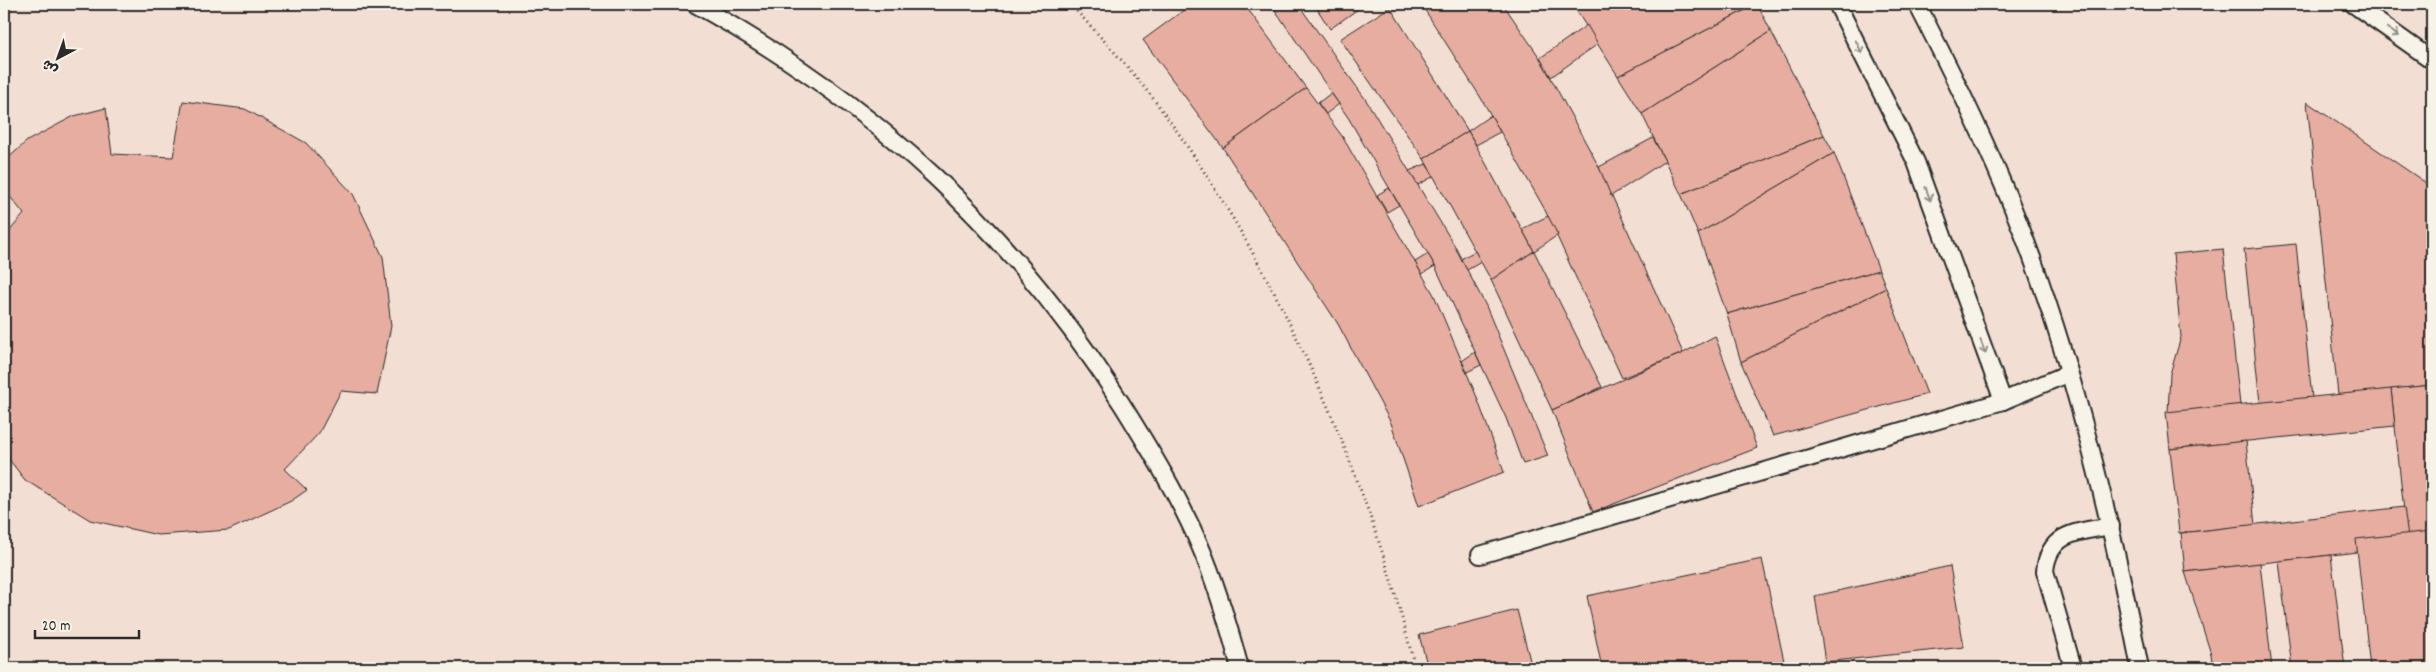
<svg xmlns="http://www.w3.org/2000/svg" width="2436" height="672" font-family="Dekko,'Playpen Sans Arabic',sans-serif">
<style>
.built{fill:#f2ded3}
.building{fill:#e7ada1;stroke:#2b2b2b}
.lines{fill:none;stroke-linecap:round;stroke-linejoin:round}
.lane-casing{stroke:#2b2b2b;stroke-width:20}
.path{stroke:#2b2b2b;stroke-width:3;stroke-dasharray:1 4;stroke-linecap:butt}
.lane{stroke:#f7f3e8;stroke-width:16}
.oneway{stroke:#918f8a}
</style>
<rect width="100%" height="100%" fill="#f7f3e8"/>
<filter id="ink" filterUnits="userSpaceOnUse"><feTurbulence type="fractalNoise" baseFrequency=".02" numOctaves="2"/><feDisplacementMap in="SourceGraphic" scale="10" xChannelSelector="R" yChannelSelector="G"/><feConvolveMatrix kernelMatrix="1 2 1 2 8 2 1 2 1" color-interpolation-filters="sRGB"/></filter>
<g filter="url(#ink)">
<rect class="built" x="4" y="4" width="2428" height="664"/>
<g class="building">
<polygon points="1192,4 1244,4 1306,88 1223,148 1143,40"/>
<polygon points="1271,4 1298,4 1366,100 1453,243 1486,306 1548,456 1523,464 1506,418 1435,266 1349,119"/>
<polygon points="1314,4 1365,4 1330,29"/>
<polygon points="1421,4 1503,4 1540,58 1599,167 1683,353 1622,378 1544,208 1481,98"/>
<polygon points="1578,4 1757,4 1618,76 1574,7"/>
<polygon points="1757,4 1771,31 1642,114 1618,76"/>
<polygon points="1390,7 1468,131 1424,159 1340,39"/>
<polygon points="1587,25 1598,44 1551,77 1540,58"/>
<polygon points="1771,31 1824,135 1681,194 1642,114"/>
<polygon points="1306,88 1342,136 1434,295 1476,395 1504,472 1419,506 1391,423 1338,324 1223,148"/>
<polygon points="1331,93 1339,104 1326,114 1318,103"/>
<polygon points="183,101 245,109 306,143 353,194 383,257 391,326 377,394 341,391 319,433 285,469 307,490 291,501 229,530 158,535 90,520 25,480 4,453 4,400 10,397 4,382 4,232 7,234 24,214 4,189 4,162 27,141 74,116 106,108 112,154 173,157"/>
<polygon points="2307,102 2432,187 2432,385 2338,395"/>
<polygon points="1491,115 1500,132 1476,145 1468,131"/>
<polygon points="1468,131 1534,251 1491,280 1424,159"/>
<polygon points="1824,135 1834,153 1698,234 1681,194"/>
<polygon points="1653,138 1665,161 1611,196 1599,167"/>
<polygon points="1834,153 1879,270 1727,314 1698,234"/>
<polygon points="1426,164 1434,176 1418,185 1409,171"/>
<polygon points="1389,188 1399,205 1387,212 1377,195"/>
<polygon points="1548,216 1558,235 1534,251 1522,229"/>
<polygon points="2296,244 2312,398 2260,403 2244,249"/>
<polygon points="2223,249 2240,405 2168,413 2170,374 2181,337 2173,254"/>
<polygon points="1475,251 1481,262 1467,270 1461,259"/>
<polygon points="1534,251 1602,387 1552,410 1491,280"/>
<polygon points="1428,254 1435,266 1422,274 1415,262"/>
<polygon points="1879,270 1886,288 1741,362 1727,314"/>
<polygon points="1886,288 1927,394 1773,436 1741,362"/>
<polygon points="1715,336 1757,448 1593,512 1552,410 1683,353"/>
<polygon points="1475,352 1481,365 1467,372 1462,361"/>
<polygon points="2432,385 2432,537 2407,539 2391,389"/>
<polygon points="2391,389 2395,426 2170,449 2166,412"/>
<polygon points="2246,441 2255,525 2179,533 2170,449"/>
<polygon points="2404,507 2409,546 2185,572 2181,533"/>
<polygon points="2432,531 2432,668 2370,668 2356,539"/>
<polygon points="2331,555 2345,668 2292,668 2279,561"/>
<polygon points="1762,559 1784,661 1749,668 1602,668 1587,596"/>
<polygon points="2260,563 2272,668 2213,668 2211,654 2185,572"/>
<polygon points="1950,566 1964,647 1825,662 1815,596"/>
<polygon points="1517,610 1532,668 1428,668 1419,635"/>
</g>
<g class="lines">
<g class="lane-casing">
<g id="lane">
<path d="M 695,4 C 875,104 1013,231 1123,406 C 1151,451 1179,497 1200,546 C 1217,585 1229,627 1240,668"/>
<polyline points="1837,4 1916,162 2003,401"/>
<path d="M 1917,4 C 1961,90 2004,178 2036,269 C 2082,400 2114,533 2140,668"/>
<polyline points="2353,4 2432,60"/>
<polyline points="1480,555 2003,401 2069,373"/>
<path d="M 2073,668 L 2045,571 C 2049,531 2079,532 2111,526"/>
</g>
</g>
<g class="path">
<path d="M 1070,4 C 1099,35 1129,67 1155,101 C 1275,261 1368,474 1415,668"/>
<polyline points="1073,7 1085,4"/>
</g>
<use href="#lane" class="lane"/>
</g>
<defs><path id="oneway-shaft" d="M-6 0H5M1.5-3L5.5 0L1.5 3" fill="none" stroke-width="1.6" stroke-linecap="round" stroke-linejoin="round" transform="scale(1.25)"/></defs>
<g class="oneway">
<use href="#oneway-shaft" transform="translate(2393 32) rotate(35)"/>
<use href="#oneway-shaft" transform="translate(1859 47) rotate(63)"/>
<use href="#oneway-shaft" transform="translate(1928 194) rotate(70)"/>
<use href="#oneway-shaft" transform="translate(1983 347) rotate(70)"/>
</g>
</g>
<rect width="2436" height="672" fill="none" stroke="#f7f3e8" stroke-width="20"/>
<rect x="10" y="10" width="2416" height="652" fill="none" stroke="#2b2b2b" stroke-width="2" filter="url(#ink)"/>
<g transform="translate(58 58) rotate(221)" stroke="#f7f3e8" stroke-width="4" paint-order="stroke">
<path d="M0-4L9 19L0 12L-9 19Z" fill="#2b2b2b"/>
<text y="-8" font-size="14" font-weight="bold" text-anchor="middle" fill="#2b2b2b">ش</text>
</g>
<path d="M35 630v8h104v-8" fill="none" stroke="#2b2b2b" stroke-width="2.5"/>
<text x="42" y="630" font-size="15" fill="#2b2b2b" stroke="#f7f3e8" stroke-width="4" paint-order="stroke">20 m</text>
</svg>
